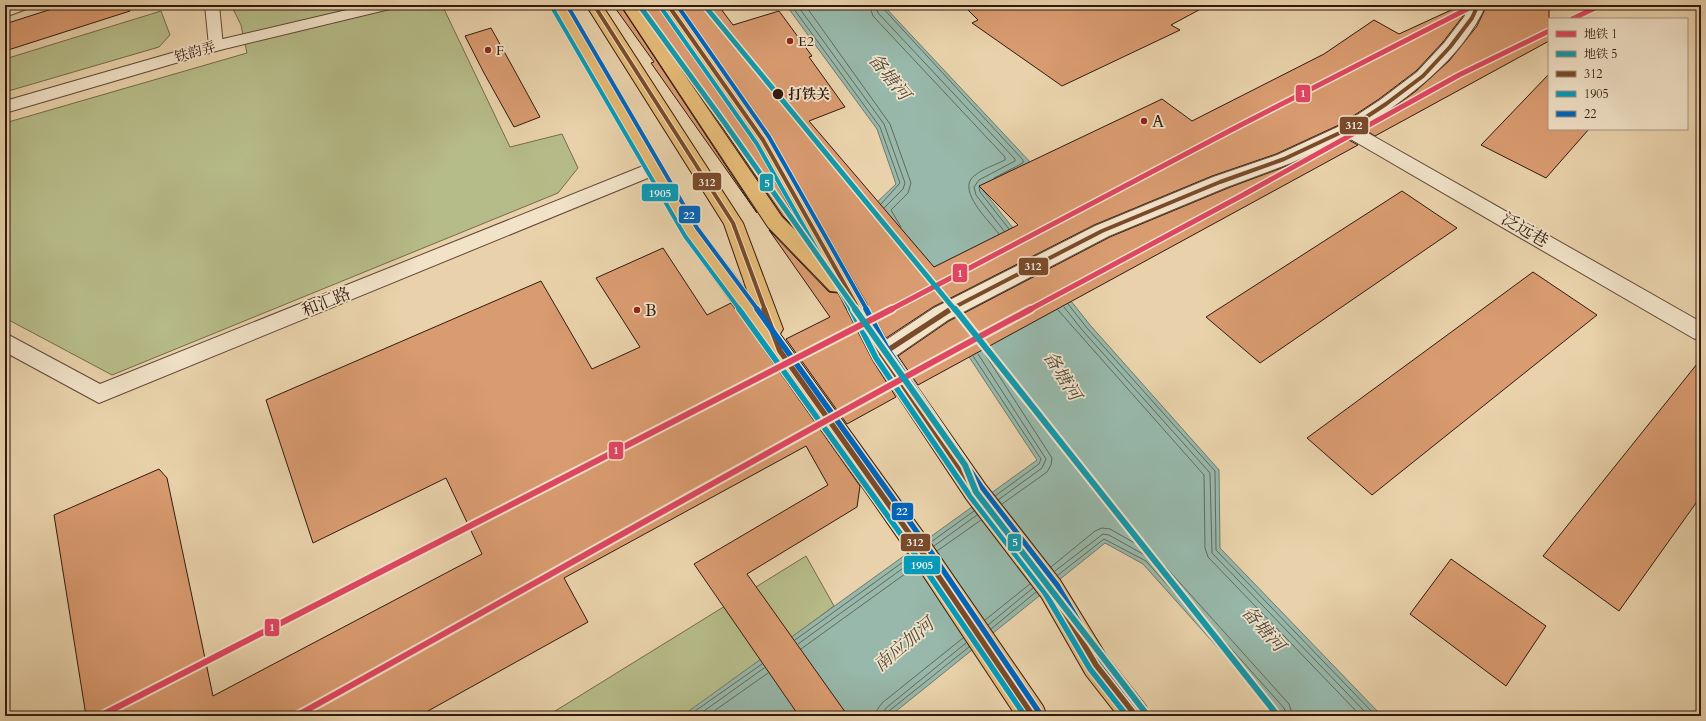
<svg xmlns="http://www.w3.org/2000/svg" width="1706" height="721" font-family="Cardo,'Noto Serif SC',serif">
<style>
.green{fill:#b6bc89;stroke:#746a4c}
.water{fill:#97b8aa;stroke:#6f786c}
.lines{fill:none;stroke-linecap:round;stroke-linejoin:round}
.shore{stroke:#64685c;stroke-width:1}
.building{fill:#d99b70;stroke:#32190e}
.lane-casing{stroke:#604735;stroke-width:2}
.street-casing{stroke:#604735;stroke-width:2}
.primary-casing{stroke:#32190e;stroke-width:2}
.lane{fill:#f1e2c8;fill-rule:evenodd}
.street{fill:#f1e2c8;fill-rule:evenodd}
.primary{fill:#e4b976;fill-rule:evenodd}
.bus-1-far1-casing{stroke:#f1e2c8;stroke-width:6}
.bus-1-casing{stroke:#f1e2c8;stroke-width:8}
.bus-2-far1-casing{stroke:#f1e2c8;stroke-width:6}
.bus-2-casing{stroke:#f1e2c8;stroke-width:8}
.bus-3-far1-casing{stroke:#f1e2c8;stroke-width:6}
.bus-3-casing{stroke:#f1e2c8;stroke-width:8}
.bus-1-far1{stroke:#7a4b2a;stroke-width:4}
.bus-1{stroke:#7a4b2a;stroke-width:5.5}
.bus-2-far1{stroke:#059bbb;stroke-width:4}
.bus-2{stroke:#059bbb;stroke-width:5.5}
.bus-3-far1{stroke:#0065bd;stroke-width:4}
.bus-3{stroke:#0065bd;stroke-width:5.5}
.metro-1-far1-casing{stroke:#f1e2c8;stroke-width:8}
.metro-1-casing{stroke:#f1e2c8;stroke-width:10}
.metro-2-far1-casing{stroke:#f1e2c8;stroke-width:8}
.metro-2-casing{stroke:#f1e2c8;stroke-width:10}
.metro-1-far1{stroke:#df4661;stroke-width:5}
.metro-1{stroke:#df4661;stroke-width:6}
.metro-2-far1{stroke:#1399ac;stroke-width:5}
.metro-2{stroke:#1399ac;stroke-width:6}
.poi-dot{fill:#8f2418;stroke:#f1e2c8;stroke-width:1.5}
.stop-dot{fill:#32190e;stroke:#f1e2c8;stroke-width:1.5}
.labels{text-anchor:middle;dominant-baseline:central;stroke-width:3.5;stroke-linejoin:round;paint-order:stroke}
.far-poi-label{font-size:14px;fill:#32190e;stroke:#f1e2c8;text-anchor:start}
.far-street-label{font-size:14px;fill:#32190e;stroke:#f1e2c8}
.far-stop-label{font-size:14px;font-weight:bold;fill:#32190e;stroke:#f1e2c8;text-anchor:start}
.poi-label{font-size:17px;fill:#32190e;stroke:#f1e2c8;text-anchor:start}
.street-label{font-size:17px;fill:#32190e;stroke:#f1e2c8}
.water-label{font-size:18px;font-style:italic;fill:#50493d;stroke:#f1e2c8}
.line-badge{stroke:#f1e2c8;stroke-width:1.5}
.badge-label{font-size:11px;text-anchor:middle;font-weight:bold;fill:#fff}
</style>
<rect width="100%" height="100%" fill="#e9d2ab"/>
<filter id="stains"><feTurbulence type="fractalNoise" baseFrequency=".005" numOctaves="4"/><feColorMatrix values="0 0 0 0 .2 0 0 0 0 .09 0 0 0 0 .02 0 0 0 .5 -.17"/></filter>
<radialGradient id="worn" r=".72"><stop offset=".6" stop-color="#630" stop-opacity="0"/><stop offset="1" stop-color="#630" stop-opacity=".3"/></radialGradient>
<g class="green">
<polygon points="231,5 452,5 443,7 510,147 562,134 578,168 558,193 112,375 5,318 5,123 247,53 241,25"/>
<polygon points="161,11 170,35 159,47 5,92 5,59"/>
<polygon points="806,556 834,606 685,716 547,716"/>
</g>
<polygon class="water" points="786,5 883,5 1031,163 982,189 1090,325 1219,470 1220,548 1382,716 1279,716 1143,564 1105,543 890,716 682,716 1037,460 871,208 896,184 877,129"/>
<g class="lines">
<g class="shore">
<polyline points="791,5 880,127 900,183 881,204"/>
<polyline points="797,5 884,124 905,183 903,189 884,208"/>
<polyline points="805,5 890,124 911,183 908,193 891,210 901,227"/>
<path d="M 869,5 L 873,16 L 1005,157 L 1005,160 C 995,165 982,169 974,176 C 956,190 990,222 999,234"/>
<polyline points="875,5 878,13 1015,159 1015,161 979,180 974,187 976,195 1004,231"/>
<polyline points="880,5 1023,160 1023,163 994,178"/>
<polyline points="979,187 980,192 1009,229"/>
<polyline points="1068,304 1087,328 1215,471 1216,550 1376,716"/>
<polyline points="1064,307 1083,331 1210,473 1212,553 1369,716"/>
<polyline points="1058,310 1204,475 1205,548 1208,557 1361,716"/>
<polyline points="983,351 1052,458 1051,465 1047,472 1002,504"/>
<polyline points="978,354 1046,459 1042,468 998,500"/>
<polyline points="973,356 1041,459 1039,464 995,496"/>
<polyline points="931,542 974,511"/>
<polyline points="934,546 977,515"/>
<polyline points="937,551 981,520"/>
<polyline points="1051,567 1095,531 1102,528 1110,529 1154,554 1289,704 1293,716"/>
<polyline points="1055,571 1103,534 1109,535 1150,558 1284,708 1287,716"/>
<polyline points="1058,575 1104,539 1146,561 1281,712 1282,716"/>
<polyline points="985,620 1030,584"/>
<polyline points="988,625 1033,588"/>
<polyline points="991,629 1036,592"/>
<polyline points="795,640 910,557"/>
<polyline points="798,644 913,561"/>
<polyline points="801,649 916,566"/>
<polyline points="688,716 762,664"/>
<polyline points="697,716 764,668"/>
<polyline points="707,716 768,673"/>
<polyline points="876,716 877,710 882,703 963,638"/>
<polyline points="882,716 886,708 966,643"/>
<polyline points="888,716 889,711 969,647"/>
</g>
</g>
<g class="building">
<polygon points="64,5 129,5 130,11 5,51 5,24"/>
<polygon points="613,5 620,5 757,213 651,63 654,62"/>
<polygon points="639,5 659,5 754,143 808,241 783,216"/>
<polygon points="678,5 718,5 733,25 779,11 812,56 809,57 845,107 809,121 934,267 1018,225 979,186 1162,99 1192,121 1324,54 1374,20 1399,34 1462,5 1468,5 1463,16 1443,42 1416,71 1379,99 1341,124 1276,154 1212,176 1094,225 933,307 886,338 770,135"/>
<polygon points="963,5 1208,5 1171,25 1180,30 1062,86 972,23 978,20"/>
<polygon points="1487,5 1549,5 1549,41 1375,136 1364,129 1416,91 1449,61 1477,26"/>
<polygon points="491,28 511,64 540,117 514,127 484,73 465,36"/>
<polygon points="1549,74 1549,129 1589,129 1546,178 1481,145"/>
<polygon points="1347,139 1358,145 918,385 898,356 949,321 1110,237 1228,188 1292,164"/>
<polygon points="1402,191 1457,228 1260,363 1206,317"/>
<polygon points="769,230 829,292 838,293 873,361 896,397 847,424 786,339 830,317"/>
<polygon points="663,248 707,315 731,303 860,486 857,507 747,574 848,716 799,716 694,564 828,485 806,446 564,578 588,622 419,716 86,716 54,515 159,469 167,478 213,696 482,554 446,478 313,543 266,400 541,281 592,369 640,347 596,278"/>
<polygon points="1533,272 1597,315 1372,495 1307,438"/>
<polygon points="1701,359 1701,496 1619,611 1543,556"/>
<polygon points="1451,559 1546,626 1506,686 1410,614"/>
</g>
<g class="lines">
<g class="lane-casing">
<g id="lane">
<polygon points="13,5 31,5 29,8 5,17 5,8"/>
<polygon points="205,5 219,5 223,46 221,49 211,49 209,46"/>
</g>
</g>
<g class="street-casing">
<g id="street">
<polygon points="368,5 396,5 394,8 220,50 5,113 5,101 210,42"/>
<path d="M 1470,5 L 1486,5 C 1461,60 1410,96 1361,129 L 1701,322 L 1701,341 L 1693,338 L 1347,137 L 1291,163 L 1227,187 L 1109,236 L 948,320 L 890,360 L 882,363 L 874,360 L 871,354 L 874,348 L 934,308 L 1095,226 L 1213,177 L 1277,155 L 1342,125 L 1380,100 L 1417,72 L 1444,43 L 1464,17 Z"/>
<polygon points="653,162 660,163 662,168 660,173 99,403 5,352 5,333 100,384"/>
</g>
</g>
<g class="primary-casing">
<g id="primary">
<polygon points="551,5 567,5 698,227 748,293 724,224 586,5 602,5 743,223 783,329 780,334 925,535 1043,706 1047,716 1016,716 907,551 772,357 684,237"/>
<polygon points="621,5 637,5 782,217 815,250 755,142 660,5 676,5 769,136 864,300 890,348 985,484 1060,580 1106,655 1146,706 1150,716 1118,716 1086,675 1042,598 967,500 874,360 839,292 830,291 768,227"/>
</g>
</g>
<use href="#lane" class="lane"/>
<use href="#street" class="street"/>
<use href="#primary" class="primary"/>
<g class="bus-1-far1-casing">
<g id="bus-1-far1">
<polyline points="594,5 733,223 765,310"/>
<polyline points="668,5 763,140 859,310"/>
<polyline points="949,310 1102,231 1220,182 1284,159 1348,129 1386,104 1423,76 1450,47 1472,18 1478,5"/>
</g>
</g>
<g class="bus-1-casing">
<g id="bus-1">
<polyline points="764,309 780,351 916,543 1033,716"/>
<polyline points="858,309 882,354 976,492 1051,589 1096,665 1136,716"/>
<polyline points="882,354 951,309"/>
</g>
</g>
<g class="bus-2-far1-casing">
<g id="bus-2-far1">
<polyline points="553,9 685,236 740,310"/>
<polyline points="662,9 757,144 851,310"/>
</g>
</g>
<g class="bus-2-casing">
<g id="bus-2">
<polyline points="739,309 910,547 1025,716"/>
<polyline points="851,309 876,358 970,496 1045,593 1090,669 1127,716"/>
</g>
</g>
<g class="bus-3-far1-casing">
<g id="bus-3-far1">
<polyline points="567,5 697,228 758,310"/>
<polyline points="677,5 769,137 867,310"/>
</g>
</g>
<g class="bus-3-casing">
<g id="bus-3">
<polyline points="757,309 922,539 1039,712"/>
<polyline points="866,309 888,350 982,488 1057,585 1102,661 1142,712"/>
</g>
</g>
<use href="#bus-1-far1" class="bus-1-far1"/>
<use href="#bus-1" class="bus-1"/>
<use href="#bus-2-far1" class="bus-2-far1"/>
<use href="#bus-2" class="bus-2"/>
<use href="#bus-3-far1" class="bus-3-far1"/>
<use href="#bus-3" class="bus-3"/>
<g class="metro-1-far1-casing">
<g id="metro-1-far1">
<polyline points="1572,19 1601,5"/>
<polyline points="890,310 1235,128 1475,5"/>
<polyline points="1029,310 1243,195 1459,75 1549,31"/>
</g>
</g>
<g class="metro-1-casing">
<g id="metro-1">
<polyline points="100,716 892,309"/>
<path d="M 296,716 C 541,581 784,441 1031,309"/>
</g>
</g>
<g class="metro-2-far1-casing">
<g id="metro-2-far1">
<polyline points="639,5 724,122 856,310"/>
<polyline points="704,5 955,310"/>
</g>
</g>
<g class="metro-2-casing">
<g id="metro-2">
<polyline points="855,309 965,465 976,492 1148,716"/>
<polyline points="955,309 1278,716"/>
</g>
</g>
<use href="#metro-1-far1" class="metro-1-far1"/>
<use href="#metro-1" class="metro-1"/>
<use href="#metro-2-far1" class="metro-2-far1"/>
<use href="#metro-2" class="metro-2"/>
</g>
<g class="poi-dot">
<circle cx="790" cy="41" r="4"/>
<circle cx="488" cy="50" r="4"/>
<circle cx="1144" cy="121" r="4"/>
<circle cx="637" cy="310" r="4"/>
</g>
<circle class="stop-dot" cx="778" cy="94" r="6"/>
<g class="labels">
<g class="far-poi-label">
<text x="798" y="41">E2</text>
<text x="496" y="50">F</text>
</g>
<g class="far-street-label">
<text transform="translate(195 52) rotate(-16)">铁韵弄</text>
</g>
<g class="far-stop-label">
<text x="788" y="94">打铁关</text>
</g>
<g class="poi-label">
<text x="1152" y="121">A</text>
<text x="645" y="310">B</text>
</g>
<g class="street-label">
<text transform="translate(1525 230) rotate(30)">泛远巷</text>
<text transform="translate(326 302) rotate(-22)">和汇路</text>
</g>
<g class="water-label">
<text transform="translate(889 77) rotate(51)">备塘河</text>
<text transform="translate(1062 376) rotate(58)">备塘河</text>
<text transform="translate(1263 629) rotate(48)">备塘河</text>
<text transform="translate(904 645) rotate(-40)">南应加河</text>
</g>
</g>
<g class="line-badge">
<rect x="1295" y="84" width="16" height="19" rx="4" fill="#df4661"/>
<rect x="1339" y="116" width="30" height="19" rx="4" fill="#7a4b2a"/>
<rect x="692" y="172" width="30" height="19" rx="4" fill="#7a4b2a"/>
<rect x="759" y="173" width="15" height="19" rx="4" fill="#1399ac"/>
<rect x="641" y="183" width="38" height="19" rx="4" fill="#059bbb"/>
<rect x="678" y="205" width="23" height="19" rx="4" fill="#0065bd"/>
<rect x="1018" y="257" width="31" height="19" rx="4" fill="#7a4b2a"/>
<rect x="952" y="263" width="16" height="20" rx="4" fill="#df4661"/>
<rect x="608" y="441" width="16" height="19" rx="4" fill="#df4661"/>
<rect x="891" y="502" width="23" height="19" rx="4" fill="#0065bd"/>
<rect x="900" y="533" width="31" height="19" rx="4" fill="#7a4b2a"/>
<rect x="1007" y="533" width="15" height="19" rx="4" fill="#1399ac"/>
<rect x="903" y="555" width="38" height="20" rx="4" fill="#059bbb"/>
<rect x="264" y="618" width="16" height="19" rx="4" fill="#df4661"/>
</g>
<g class="badge-label">
<text x="1303" y="97">1</text>
<text x="1354" y="129">312</text>
<text x="707" y="186">312</text>
<text x="767" y="187">5</text>
<text x="660" y="197">1905</text>
<text x="689" y="219">22</text>
<text x="1033" y="270">312</text>
<text x="960" y="277">1</text>
<text x="616" y="454">1</text>
<text x="902" y="515">22</text>
<text x="915" y="546">312</text>
<text x="1015" y="546">5</text>
<text x="922" y="569">1905</text>
<text x="272" y="631">1</text>
</g>
<rect width="1706" height="721" fill="none" stroke="#e9d2ab" stroke-width="20"/>
<rect x="6" y="6" width="1694" height="709" fill="none" stroke="#32190e" stroke-width="2"/>
<rect x="10" y="10" width="1686" height="701" fill="none" stroke="#32190e"/>
<rect x="1548" y="18" width="140" height="112" fill="#f1e2c8" stroke="#a5927e"/>
<rect x="1556" y="31" width="20" height="6" fill="#df4661" stroke="#a5927e"/>
<text x="1584" y="38" font-size="12" fill="#32190e">地铁 1</text>
<rect x="1556" y="51" width="20" height="6" fill="#1399ac" stroke="#a5927e"/>
<text x="1584" y="58" font-size="12" fill="#32190e">地铁 5</text>
<rect x="1556" y="71" width="20" height="6" fill="#7a4b2a" stroke="#a5927e"/>
<text x="1584" y="78" font-size="12" fill="#32190e">312</text>
<rect x="1556" y="91" width="20" height="6" fill="#059bbb" stroke="#a5927e"/>
<text x="1584" y="98" font-size="12" fill="#32190e">1905</text>
<rect x="1556" y="111" width="20" height="6" fill="#0065bd" stroke="#a5927e"/>
<text x="1584" y="118" font-size="12" fill="#32190e">22</text>
<rect width="100%" height="100%" filter="url(#stains)"/>
<rect width="100%" height="100%" fill="url(#worn)"/>
</svg>
